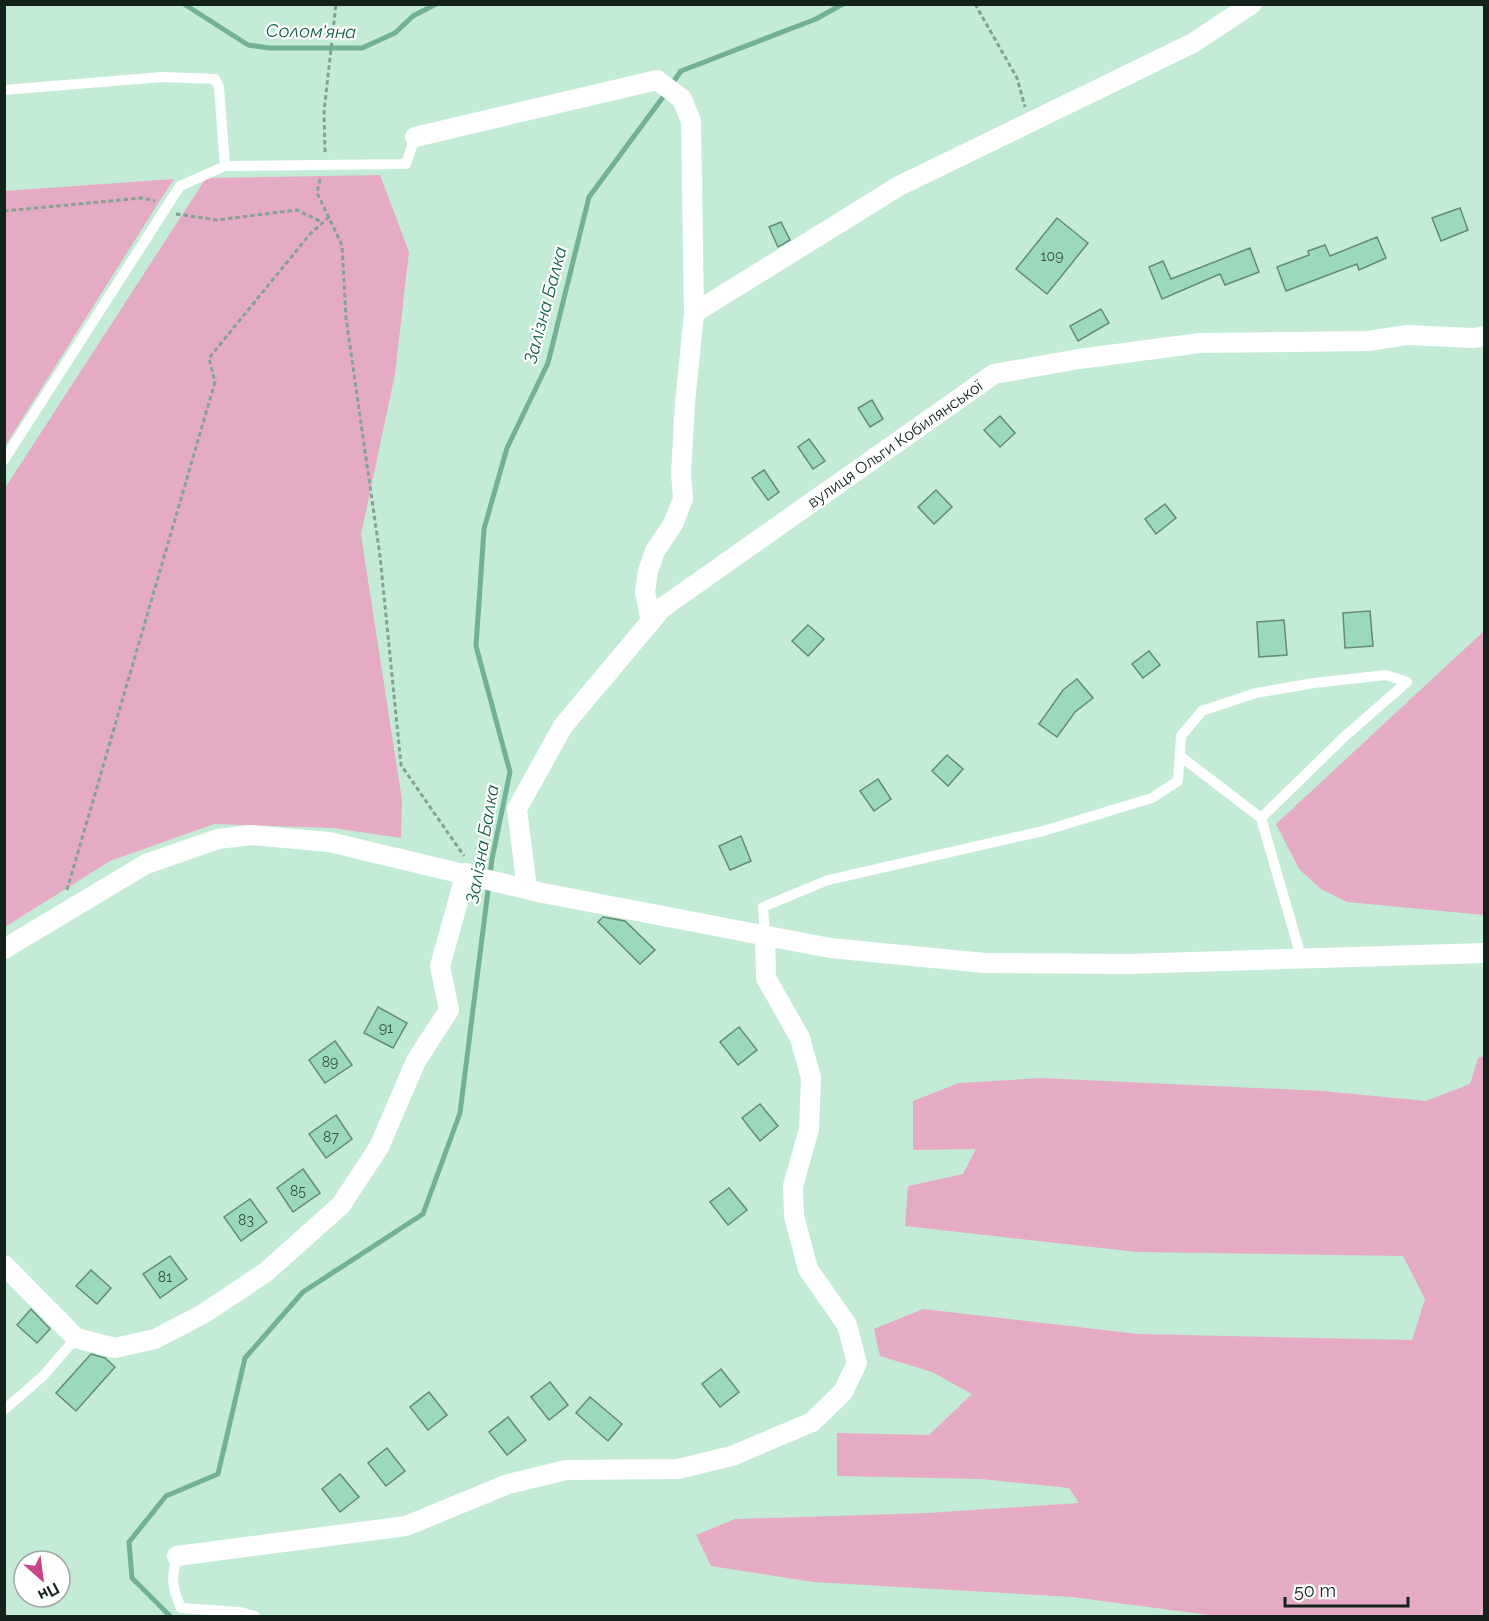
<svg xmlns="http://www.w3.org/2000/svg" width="1489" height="1621" font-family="Raleway,sans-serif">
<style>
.green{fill:#e6abc4}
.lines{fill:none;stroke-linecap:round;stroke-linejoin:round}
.stream{stroke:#73b194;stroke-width:5}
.building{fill:#9adabb;stroke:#658a78;stroke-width:1.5}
.path{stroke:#83a292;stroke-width:3;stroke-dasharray:4.5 3;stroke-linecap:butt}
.lane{stroke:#fff;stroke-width:10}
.street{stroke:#fff;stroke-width:20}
.labels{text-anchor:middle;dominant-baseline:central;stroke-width:4.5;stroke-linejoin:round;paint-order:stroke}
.number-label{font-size:14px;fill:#355043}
.street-label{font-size:16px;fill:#13221b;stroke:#fff}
.water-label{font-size:18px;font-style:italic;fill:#0f5d42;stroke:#fff}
</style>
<rect width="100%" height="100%" fill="#c3ebd6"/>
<g class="green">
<polygon points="380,175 409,252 395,374 361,535 402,800 401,838 333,828 214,824 110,861 5,927 5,488 206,178"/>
<polygon points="174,179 159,202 5,446 5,191"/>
<polygon points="1484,631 1484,915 1347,902 1321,889 1299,869 1276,824"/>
<polygon points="1484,1056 1484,1616 1217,1616 1072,1597 813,1582 711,1566 696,1535 735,1519 928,1513 1079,1503 1069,1488 981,1479 837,1476 837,1433 929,1435 972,1394 932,1372 880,1356 874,1329 923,1309 1138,1334 1412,1340 1425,1299 1403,1256 1137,1252 905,1226 908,1186 963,1174 976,1149 913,1150 913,1101 959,1083 1041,1078 1323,1091 1426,1101 1470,1084 1478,1058"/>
</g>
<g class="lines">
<g class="stream">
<polyline points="184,4 248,45 269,48 362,48 395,33 413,16 436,4"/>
<polyline points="671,85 681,71 816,19 843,4"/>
<polyline points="170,1616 132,1578 129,1542 166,1496 218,1474 245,1358 303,1292 423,1214 460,1113 492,859 510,772 476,646 484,529 507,448 548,363 589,197 666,93"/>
</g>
</g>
<g class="building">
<polygon points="1460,208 1468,230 1441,241 1432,218"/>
<polygon points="1057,218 1088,243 1047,294 1016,269"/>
<polygon points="781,222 790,240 778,247 769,227"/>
<polygon points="1377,237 1386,258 1359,270 1357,264 1286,291 1277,267 1309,255 1308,251 1325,245 1330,256"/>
<polygon points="1250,248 1259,272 1225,285 1220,274 1162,299 1149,267 1163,261 1171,279"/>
<polygon points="1101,309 1109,323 1078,341 1070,326"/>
<polygon points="872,400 883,419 870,427 858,408"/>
<polygon points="1000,416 1015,433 1000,447 984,430"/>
<polygon points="809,439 825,461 813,469 798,447"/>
<polygon points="764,470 779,492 768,500 752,478"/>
<polygon points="936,490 952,507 934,524 918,507"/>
<polygon points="1165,504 1176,518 1156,534 1145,519"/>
<polygon points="1370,611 1373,646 1345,648 1343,613"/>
<polygon points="1284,620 1287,655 1259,657 1257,622"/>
<polygon points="808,625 824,639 808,656 792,641"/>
<polygon points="1149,651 1160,665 1143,678 1132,664"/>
<polygon points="1077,679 1093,698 1075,712 1057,737 1039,724 1063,690"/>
<polygon points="947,755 963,769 948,786 932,771"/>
<polygon points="878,779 891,799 874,811 860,791"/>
<polygon points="741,836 751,861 730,870 719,846"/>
<polygon points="603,917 625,921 655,950 640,964 598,922"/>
<polygon points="378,1007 407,1023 393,1048 364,1033"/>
<polygon points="739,1027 757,1050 738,1065 720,1042"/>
<polygon points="335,1041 352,1065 325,1083 309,1060"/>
<polygon points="760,1104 778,1126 760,1141 742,1118"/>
<polygon points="336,1115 352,1139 326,1158 309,1134"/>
<polygon points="303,1169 320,1193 293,1212 277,1188"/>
<polygon points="729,1188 747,1210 728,1225 710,1202"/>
<polygon points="250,1199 267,1222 241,1241 224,1217"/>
<polygon points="170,1256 187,1279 160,1298 143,1274"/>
<polygon points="91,1270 111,1288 97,1304 76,1286"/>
<polygon points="31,1309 50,1329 37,1343 17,1325"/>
<polygon points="91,1354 105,1358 115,1367 76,1411 56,1393"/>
<polygon points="721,1369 739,1392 720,1407 702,1384"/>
<polygon points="550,1382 568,1405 549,1420 531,1397"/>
<polygon points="429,1392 447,1415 428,1430 410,1407"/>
<polygon points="590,1397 622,1424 608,1441 576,1413"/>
<polygon points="508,1417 526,1440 507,1455 489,1432"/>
<polygon points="387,1448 405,1471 386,1486 368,1463"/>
<polygon points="340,1474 359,1497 340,1512 322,1489"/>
</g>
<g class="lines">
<g class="path">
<polyline points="975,4 1017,78 1025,107"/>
<polyline points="325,152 324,112 336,4"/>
<polyline points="320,179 317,193 342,245 346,318 380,556 401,765 464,856"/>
<polyline points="4,211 142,198 155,201"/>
<polyline points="176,214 217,220 297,210 322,222"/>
<polyline points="67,890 215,382 209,358 310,234 329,217"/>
</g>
<g class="lane">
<polyline points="4,90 162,77 215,79 219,87 225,166 406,164 415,137"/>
<polyline points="4,460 180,186 225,166"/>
<polyline points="1180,756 1261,818"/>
<polyline points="765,935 763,907 828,880 1043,831 1152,798 1178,781 1181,736 1202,711 1256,693 1314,683 1386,675 1407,682 1344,737 1261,818 1302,960"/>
<polyline points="4,1410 43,1376 76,1338"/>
<path d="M 177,1556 C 171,1577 172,1588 181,1608 L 240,1612 L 255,1616"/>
</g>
<g class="street">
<polyline points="415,137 657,80 682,99 691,121 694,313 685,403 681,474 683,499 673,524 655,551 648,571 645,592 651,622"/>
<polyline points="694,313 899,186 1193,43 1252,4"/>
<polyline points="527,889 517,809 563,726 662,608 994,374 1079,359 1200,343 1368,341 1407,335 1474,338 1484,336"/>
<polyline points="4,949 146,864 218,839 251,835 329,842 543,893 830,948 985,963 1128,964 1484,953"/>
<polyline points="4,1265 76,1338 115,1348 155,1339 203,1314 266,1272 341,1205 379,1147 416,1061 449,1010 440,966 466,873"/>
<polyline points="177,1556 406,1526 508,1484 566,1470 678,1469 732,1456 812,1422 843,1392 857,1363 847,1325 808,1269 794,1216 793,1186 809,1129 811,1078 800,1038 766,978 765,935"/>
</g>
</g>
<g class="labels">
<g class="number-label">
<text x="1052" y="256">109</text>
<text x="386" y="1028">91</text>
<text x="330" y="1062">89</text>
<text x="331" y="1137">87</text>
<text x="298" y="1191">85</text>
<text x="246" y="1220">83</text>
<text x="165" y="1277">81</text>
</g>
<g class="street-label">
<text transform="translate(895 444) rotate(-35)">вулиця Ольги Кобилянської</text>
</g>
<g class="water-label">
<text transform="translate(311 31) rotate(1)">Солом'яна</text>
<text transform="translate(545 305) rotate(-75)">Залізна Балка</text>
<text transform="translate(482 844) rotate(-80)">Залізна Балка</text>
</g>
</g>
<rect width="1489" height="1621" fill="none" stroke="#13221b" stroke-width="12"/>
<g transform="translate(42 1579) rotate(152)"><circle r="28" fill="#ffffff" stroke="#a1a7a4" stroke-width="1.5"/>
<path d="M0-4.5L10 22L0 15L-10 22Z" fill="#c9458b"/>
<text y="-9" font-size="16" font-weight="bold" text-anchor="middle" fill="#13221b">Пн</text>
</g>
<path d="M1285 1597v9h123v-9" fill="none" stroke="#13221b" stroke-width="3"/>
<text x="1294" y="1597" font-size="18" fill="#13221b" stroke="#ffffff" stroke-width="4.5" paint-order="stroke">50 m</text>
</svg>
